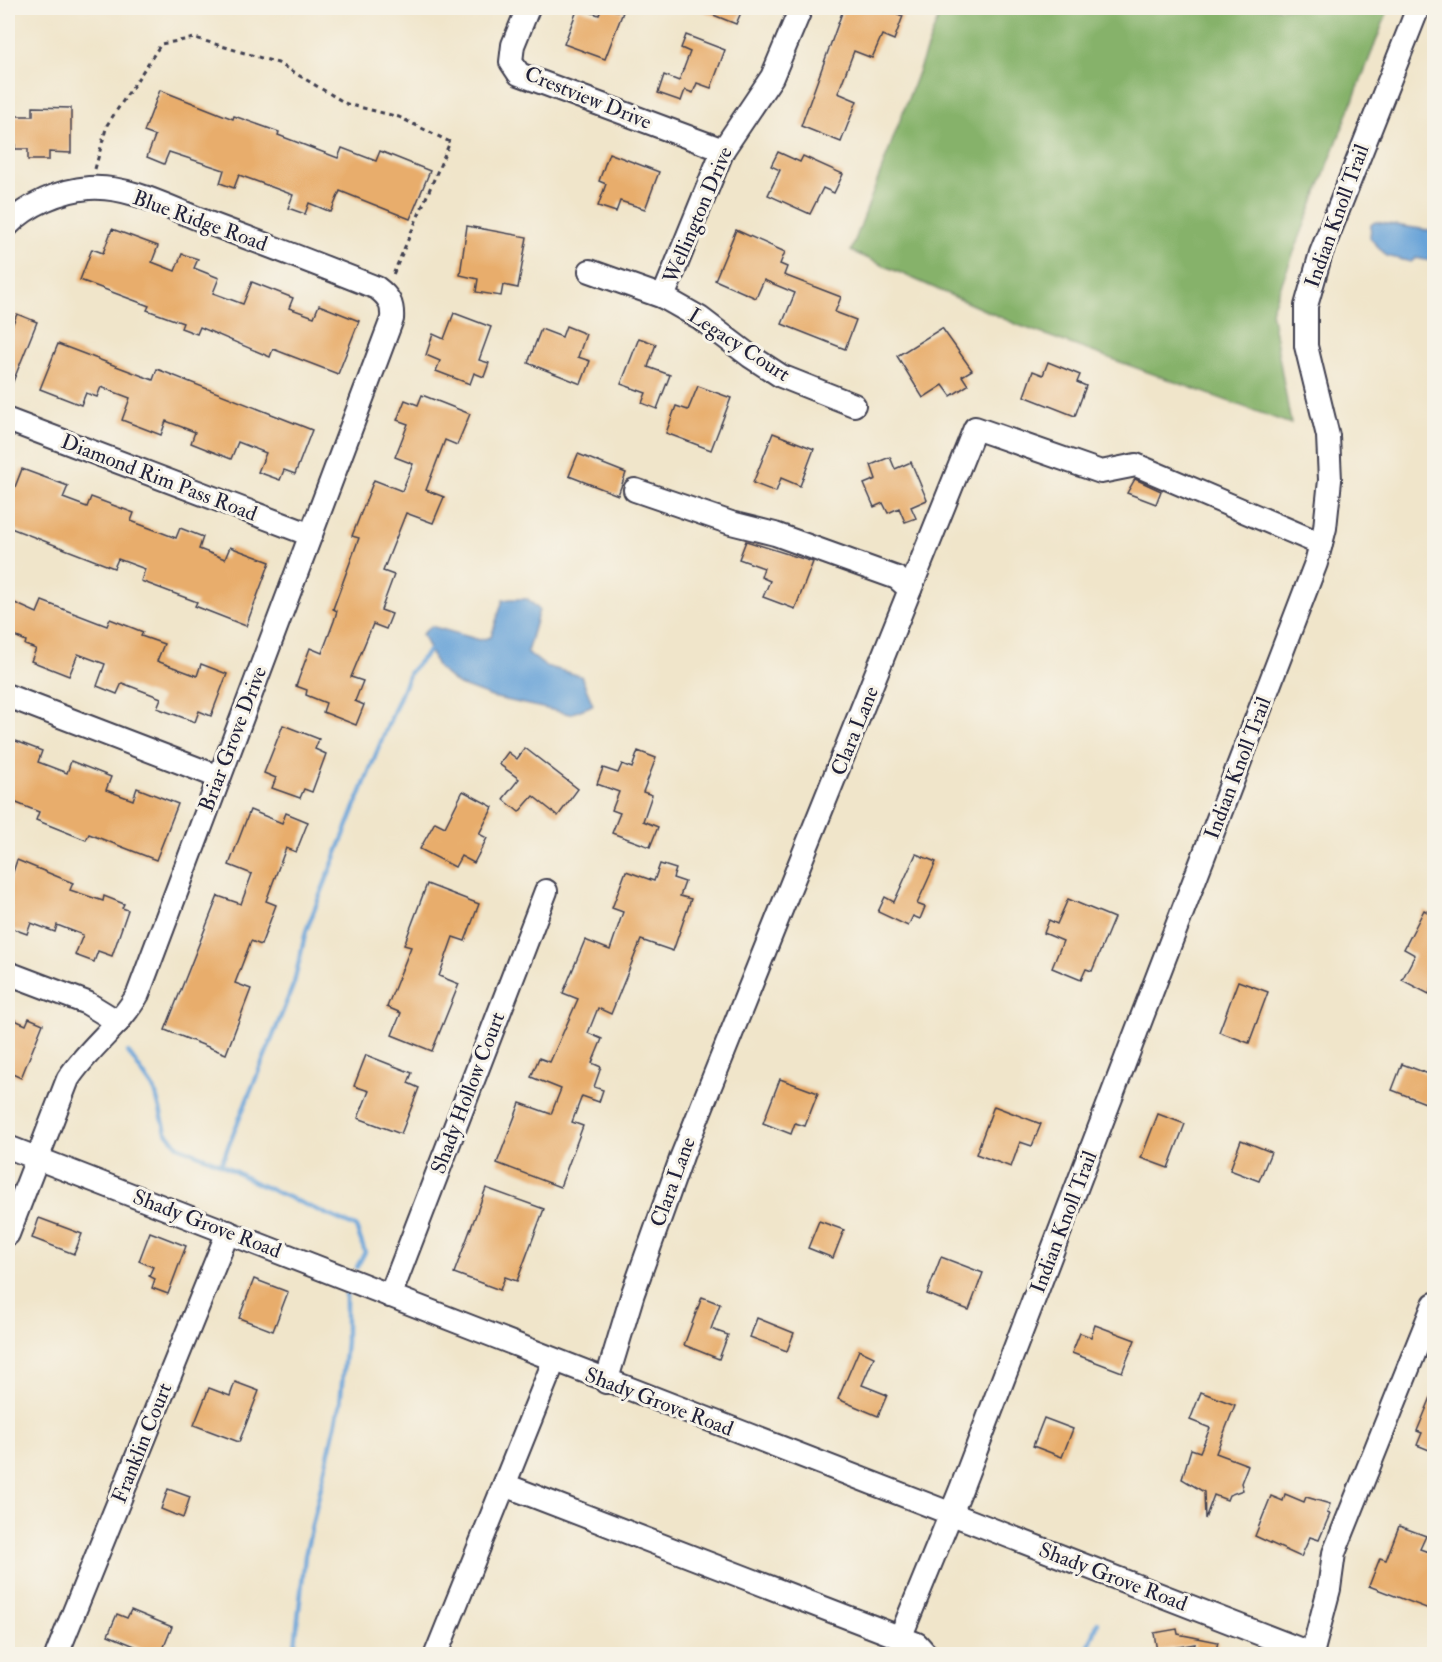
<svg xmlns="http://www.w3.org/2000/svg" width="1442" height="1662" font-family="'IM FELL Double Pica',serif">
<style>
.forest{fill:#86b26b;stroke:#546a53;stroke-width:1.5}
.water{fill:#68a3d8;stroke:#45628a;stroke-width:1.5}
.lines{fill:none;stroke-linecap:round;stroke-linejoin:round}
.stream{stroke:#68a3d8;stroke-width:4.5}
.building{fill:#e8ad6c}
.minor-casing{stroke:#413f50;stroke-width:26}
.path{stroke:#413f50;stroke-width:3;stroke-dasharray:4.5 4.5;stroke-linecap:butt}
.minor{stroke:#fff;stroke-width:22}
.labels{text-anchor:middle;dominant-baseline:central;stroke-width:6;stroke-linejoin:round;paint-order:stroke}
.street-label{font-size:21px;fill:#22223b;stroke:#f7f3e8}
</style>
<rect width="100%" height="100%" fill="#f7f3e8"/>
<filter id="ink" filterUnits="userSpaceOnUse"><feTurbulence type="fractalNoise" baseFrequency=".0167" numOctaves="2"/><feDisplacementMap in="SourceGraphic" scale="12" xChannelSelector="R" yChannelSelector="G"/><feConvolveMatrix kernelMatrix="1 2 1 2 8 2 1 2 1" color-interpolation-filters="sRGB"/></filter>
<filter id="wash" filterUnits="userSpaceOnUse"><feTurbulence type="fractalNoise" baseFrequency=".008" numOctaves="4" result="noise"/><feDisplacementMap in="SourceGraphic" scale="24" xChannelSelector="R" yChannelSelector="G"/><feGaussianBlur stdDeviation="1.35" result="paint"/><feColorMatrix in="noise" values="0 0 0 0 0 0 0 0 0 0 0 0 0 0 0 0 0 1.4 0 .05"/><feComposite in="paint" operator="in"/></filter>
<g filter="url(#wash)">
<rect width="100%" height="100%" fill="#f0e5ca"/>
<polygon class="forest" points="942,8 1389,8 1271,311 1291,424 1018,325 851,251"/>
<g class="water">
<polygon points="1375,222 1434,231 1434,257 1430,261 1416,258 1411,262 1387,256 1370,238 1371,225"/>
<polygon points="511,599 528,599 539,610 527,652 545,666 581,676 593,705 570,714 492,697 457,684 438,668 422,634 431,626 480,640 491,637 503,600"/>
</g>
<g class="lines">
<g class="stream">
<polyline points="128,1052 155,1091 166,1132 178,1146 221,1164"/>
<polyline points="357,1267 365,1252 356,1227 258,1184 221,1164 279,1021 294,983 306,931 378,749 410,672 429,651"/>
<polyline points="294,1654 305,1556 340,1404 346,1342 346,1294"/>
<polyline points="1086,1654 1098,1622"/>
</g>
</g>
<g id="blocks">
<g class="building">
<polygon points="578,8 599,15 602,8 623,12 605,59 564,44"/>
<polygon points="696,8 743,8 736,24"/>
<polygon points="852,8 896,8 894,13 903,16 894,40 882,35 872,58 854,51 838,93 857,101 841,142 801,126 843,10 850,12"/>
<polygon points="686,35 725,50 711,88 697,83 693,93 685,90 681,101 658,93 664,75 679,81 690,52 681,48"/>
<polygon points="160,90 233,119 234,116 279,132 278,135 338,158 342,148 376,161 380,151 430,171 410,219 340,191 331,212 309,203 305,214 288,208 293,195 261,183 239,175 234,188 220,183 224,170 169,152 164,164 147,157 155,136 144,132"/>
<polygon points="33,107 71,108 71,153 49,152 49,160 28,160 28,149 15,149 15,116 33,116"/>
<polygon points="778,152 800,162 803,156 843,174 834,193 823,188 810,214 768,195 780,170 771,166"/>
<polygon points="609,153 659,172 645,209 620,201 616,212 598,206 606,184 599,181"/>
<polygon points="467,226 527,237 518,288 503,285 501,296 476,292 478,279 460,275"/>
<polygon points="112,229 158,246 152,262 175,271 182,254 198,259 194,268 219,278 213,293 243,304 252,282 293,298 289,308 314,317 319,305 359,321 338,374 273,349 270,357 200,327 197,334 181,328 183,323 147,310 149,306 80,280 92,249 103,253"/>
<polygon points="736,230 785,252 780,264 787,267 784,275 841,297 835,312 856,320 845,349 782,324 795,293 764,280 756,298 715,280"/>
<polygon points="454,313 491,327 479,360 489,363 484,377 474,373 470,384 436,371 440,361 426,355 433,334 444,339"/>
<polygon points="17,314 37,322 8,394 8,326 11,328"/>
<polygon points="566,326 586,334 578,357 590,361 581,384 528,363 541,329 562,337"/>
<polygon points="942,328 972,370 962,376 968,385 951,396 943,385 923,398 897,356"/>
<polygon points="639,338 656,344 648,367 670,375 657,409 642,403 646,393 621,384"/>
<polygon points="58,344 153,380 157,369 312,430 295,474 284,470 280,480 258,472 266,453 238,442 231,459 191,443 195,432 166,421 161,435 122,420 130,398 101,387 97,397 86,393 81,405 40,389"/>
<polygon points="1048,362 1080,375 1077,382 1086,386 1075,416 1024,396 1033,371 1043,375"/>
<polygon points="698,386 731,398 711,450 666,433 676,406 688,410"/>
<polygon points="422,395 470,414 457,445 445,440 426,490 444,497 433,523 406,513 383,571 394,575 381,610 392,614 386,629 373,624 351,677 363,681 355,701 364,705 356,725 323,712 326,703 306,695 307,690 296,686 310,648 322,653 334,621 337,611 333,609 359,538 352,536 374,480 402,491 413,464 395,457 408,424 397,420 405,400 418,405"/>
<polygon points="773,433 814,449 800,486 781,478 776,492 753,483"/>
<polygon points="578,454 626,473 618,495 569,476"/>
<polygon points="890,457 895,469 911,462 927,500 911,507 916,518 905,522 899,508 888,513 883,503 874,507 864,484 876,479 871,465"/>
<polygon points="22,469 68,486 63,498 87,507 91,497 134,513 131,521 176,538 180,528 203,537 199,549 225,559 230,547 270,562 246,626 195,606 197,602 141,581 145,569 118,559 114,568 8,527 8,490 13,492"/>
<polygon points="1135,479 1161,491 1156,504 1127,493"/>
<polygon points="746,541 813,562 795,609 763,597 770,581 761,577 764,568 739,559"/>
<polygon points="8,600 37,613 42,601 107,626 110,619 143,632 141,636 164,644 157,661 197,676 201,664 227,674 211,716 199,711 195,722 157,708 161,698 122,683 117,694 97,686 105,664 78,654 69,676 31,661 36,649 25,645 26,641 8,633"/>
<polygon points="283,725 319,739 315,749 326,754 312,792 304,789 300,798 272,788 276,778 264,773"/>
<polygon points="8,738 42,751 38,762 67,773 71,761 111,777 106,790 133,800 137,788 178,804 156,860 89,834 86,840 36,820 39,812 9,800 12,790 8,788"/>
<polygon points="525,748 578,789 558,816 533,796 519,812 503,799 519,779 499,764 508,752 517,759"/>
<polygon points="638,751 656,758 643,792 652,795 643,821 658,827 650,847 612,833 620,813 612,810 619,792 597,784 603,768 618,773 622,764 632,768"/>
<polygon points="463,791 493,807 479,834 487,838 474,863 461,856 455,867 420,849 435,822 445,827"/>
<polygon points="250,810 282,823 286,813 308,822 296,852 286,848 266,901 276,905 261,945 251,941 235,983 251,989 226,1054 165,1030 218,896 241,904 252,874 229,865"/>
<polygon points="916,854 936,862 917,904 925,907 920,919 913,916 908,926 878,912 885,897 894,902"/>
<polygon points="17,860 73,883 70,890 103,901 104,896 124,904 122,908 128,910 112,956 98,951 94,962 75,955 83,935 57,925 55,932 31,923 27,934 8,927 12,909 8,907 8,887"/>
<polygon points="660,864 676,869 673,878 685,882 680,896 691,899 673,951 641,940 611,1014 598,1008 588,1033 602,1039 592,1063 601,1067 594,1087 603,1090 599,1102 582,1096 572,1122 583,1126 560,1187 497,1163 520,1103 551,1114 561,1089 531,1077 539,1058 550,1062 578,999 563,993 585,940 610,950 623,912 612,908 626,871 654,881"/>
<polygon points="427,884 479,904 465,941 453,937 439,976 459,984 432,1051 392,1035 401,1013 387,1007 411,947 404,945"/>
<polygon points="1068,899 1114,918 1092,971 1086,969 1081,980 1052,968 1063,941 1044,933 1049,920 1057,924"/>
<polygon points="1424,910 1434,916 1434,984 1429,994 1402,980 1415,955 1404,949"/>
<polygon points="1238,981 1268,992 1249,1043 1219,1032"/>
<polygon points="8,1017 26,1025 29,1018 43,1024 21,1078 8,1072"/>
<polygon points="366,1055 412,1073 408,1083 419,1088 401,1134 358,1118 369,1091 354,1086"/>
<polygon points="1402,1064 1434,1076 1434,1088 1428,1104 1392,1090"/>
<polygon points="780,1079 818,1093 805,1126 795,1123 791,1134 763,1123"/>
<polygon points="994,1106 1041,1124 1032,1146 1020,1142 1011,1167 976,1154"/>
<polygon points="1158,1114 1185,1124 1168,1168 1141,1158"/>
<polygon points="1241,1140 1271,1152 1259,1181 1230,1170"/>
<polygon points="486,1188 544,1209 517,1281 505,1277 500,1290 454,1273"/>
<polygon points="39,1218 82,1234 74,1254 32,1238"/>
<polygon points="819,1221 844,1230 833,1258 808,1248"/>
<polygon points="150,1232 186,1246 168,1294 152,1288 155,1279 149,1276 153,1267 139,1261"/>
<polygon points="941,1257 983,1273 969,1310 927,1294"/>
<polygon points="254,1279 288,1292 273,1331 239,1318"/>
<polygon points="702,1297 720,1304 711,1329 728,1335 719,1359 684,1345"/>
<polygon points="757,1318 794,1333 787,1351 750,1337"/>
<polygon points="1095,1325 1135,1340 1122,1372 1072,1353 1080,1333 1091,1337"/>
<polygon points="859,1350 874,1357 862,1385 887,1395 878,1416 838,1399"/>
<polygon points="235,1382 259,1391 239,1442 194,1425 209,1388 230,1396"/>
<polygon points="1434,1390 1434,1452 1417,1445 1422,1433 1417,1431"/>
<polygon points="1201,1392 1235,1405 1216,1453 1248,1465 1241,1483 1243,1490 1229,1495 1227,1500 1214,1495 1205,1519 1204,1492 1182,1479 1191,1449 1200,1452 1210,1428 1190,1420"/>
<polygon points="1044,1418 1073,1429 1062,1457 1033,1446"/>
<polygon points="168,1489 190,1497 183,1518 161,1509"/>
<polygon points="1285,1494 1304,1502 1306,1497 1330,1504 1327,1513 1330,1514 1319,1540 1310,1537 1301,1557 1255,1536 1271,1496 1283,1501"/>
<polygon points="1399,1526 1426,1536 1420,1549 1434,1554 1434,1611 1369,1586 1380,1558 1386,1560"/>
<polygon points="131,1610 172,1627 161,1654 154,1654 108,1635 117,1614 127,1618"/>
<polygon points="1177,1629 1178,1634 1218,1642 1215,1654 1193,1654 1195,1644 1157,1651 1154,1633"/>
</g>
</g>
</g>
<g filter="url(#ink)">
<use href="#blocks" fill-opacity="0" stroke="#413f50" stroke-width="1.5"/>
<g class="lines">
<g class="minor-casing">
<g id="minor">
<polyline points="528,8 513,45 511,62 519,74 723,150"/>
<path d="M 8,225 C 27,205 61,190 89,188 C 130,185 174,210 211,224 C 267,245 322,266 377,288 C 389,297 393,304 392,319 L 138,994 C 120,1026 88,1048 68,1079 L 8,1234"/>
<polyline points="590,271 663,297 700,318 750,356 781,376 854,405"/>
<polyline points="663,297 723,150 772,77 801,8"/>
<polyline points="8,420 311,535"/>
<polyline points="635,490 731,523 775,534 897,578 910,589"/>
<polyline points="8,696 219,777"/>
<polyline points="8,973 87,1003 118,1022"/>
<polyline points="8,1147 1312,1654"/>
<polyline points="390,1296 546,891"/>
<polyline points="606,1382 633,1293 682,1156 975,428 1101,472 1136,465 1321,544"/>
<polyline points="505,1485 917,1644 926,1654"/>
<polyline points="900,1638 961,1489 1316,563 1325,528 1330,480 1328,436 1306,346 1306,306 1321,253 1418,8"/>
<polyline points="57,1654 228,1232"/>
<polyline points="436,1654 554,1361"/>
<polyline points="1312,1654 1329,1589 1334,1553 1434,1304"/>
</g>
</g>
<polyline class="path" points="95,169 107,125 161,44 195,38 278,63 347,104 399,117 450,142 392,277"/>
<use href="#minor" class="minor"/>
</g>
</g>
<g class="labels">
<g class="street-label">
<text transform="translate(588 98) rotate(22)">Crestview Drive</text>
<text transform="translate(698 215) rotate(-67)">Wellington Drive</text>
<text transform="translate(1337 216) rotate(-70)">Indian Knoll Trail</text>
<text transform="translate(200 221) rotate(20)">Blue Ridge Road</text>
<text transform="translate(739 345) rotate(33)">Legacy Court</text>
<text transform="translate(159 478) rotate(21)">Diamond Rim Pass Road</text>
<text transform="translate(855 731) rotate(-68)">Clara Lane</text>
<text transform="translate(233 739) rotate(-69)">Briar Grove Drive</text>
<text transform="translate(1238 768) rotate(-69)">Indian Knoll Trail</text>
<text transform="translate(468 1093) rotate(-69)">Shady Hollow Court</text>
<text transform="translate(673 1182) rotate(-70)">Clara Lane</text>
<text transform="translate(1064 1222) rotate(-69)">Indian Knoll Trail</text>
<text transform="translate(207 1224) rotate(21)">Shady Grove Road</text>
<text transform="translate(659 1402) rotate(21)">Shady Grove Road</text>
<text transform="translate(142 1443) rotate(-68)">Franklin Court</text>
<text transform="translate(1113 1577) rotate(21)">Shady Grove Road</text>
</g>
</g>
<rect width="1442" height="1662" fill="none" stroke="#f7f3e8" stroke-width="30"/>
</svg>
